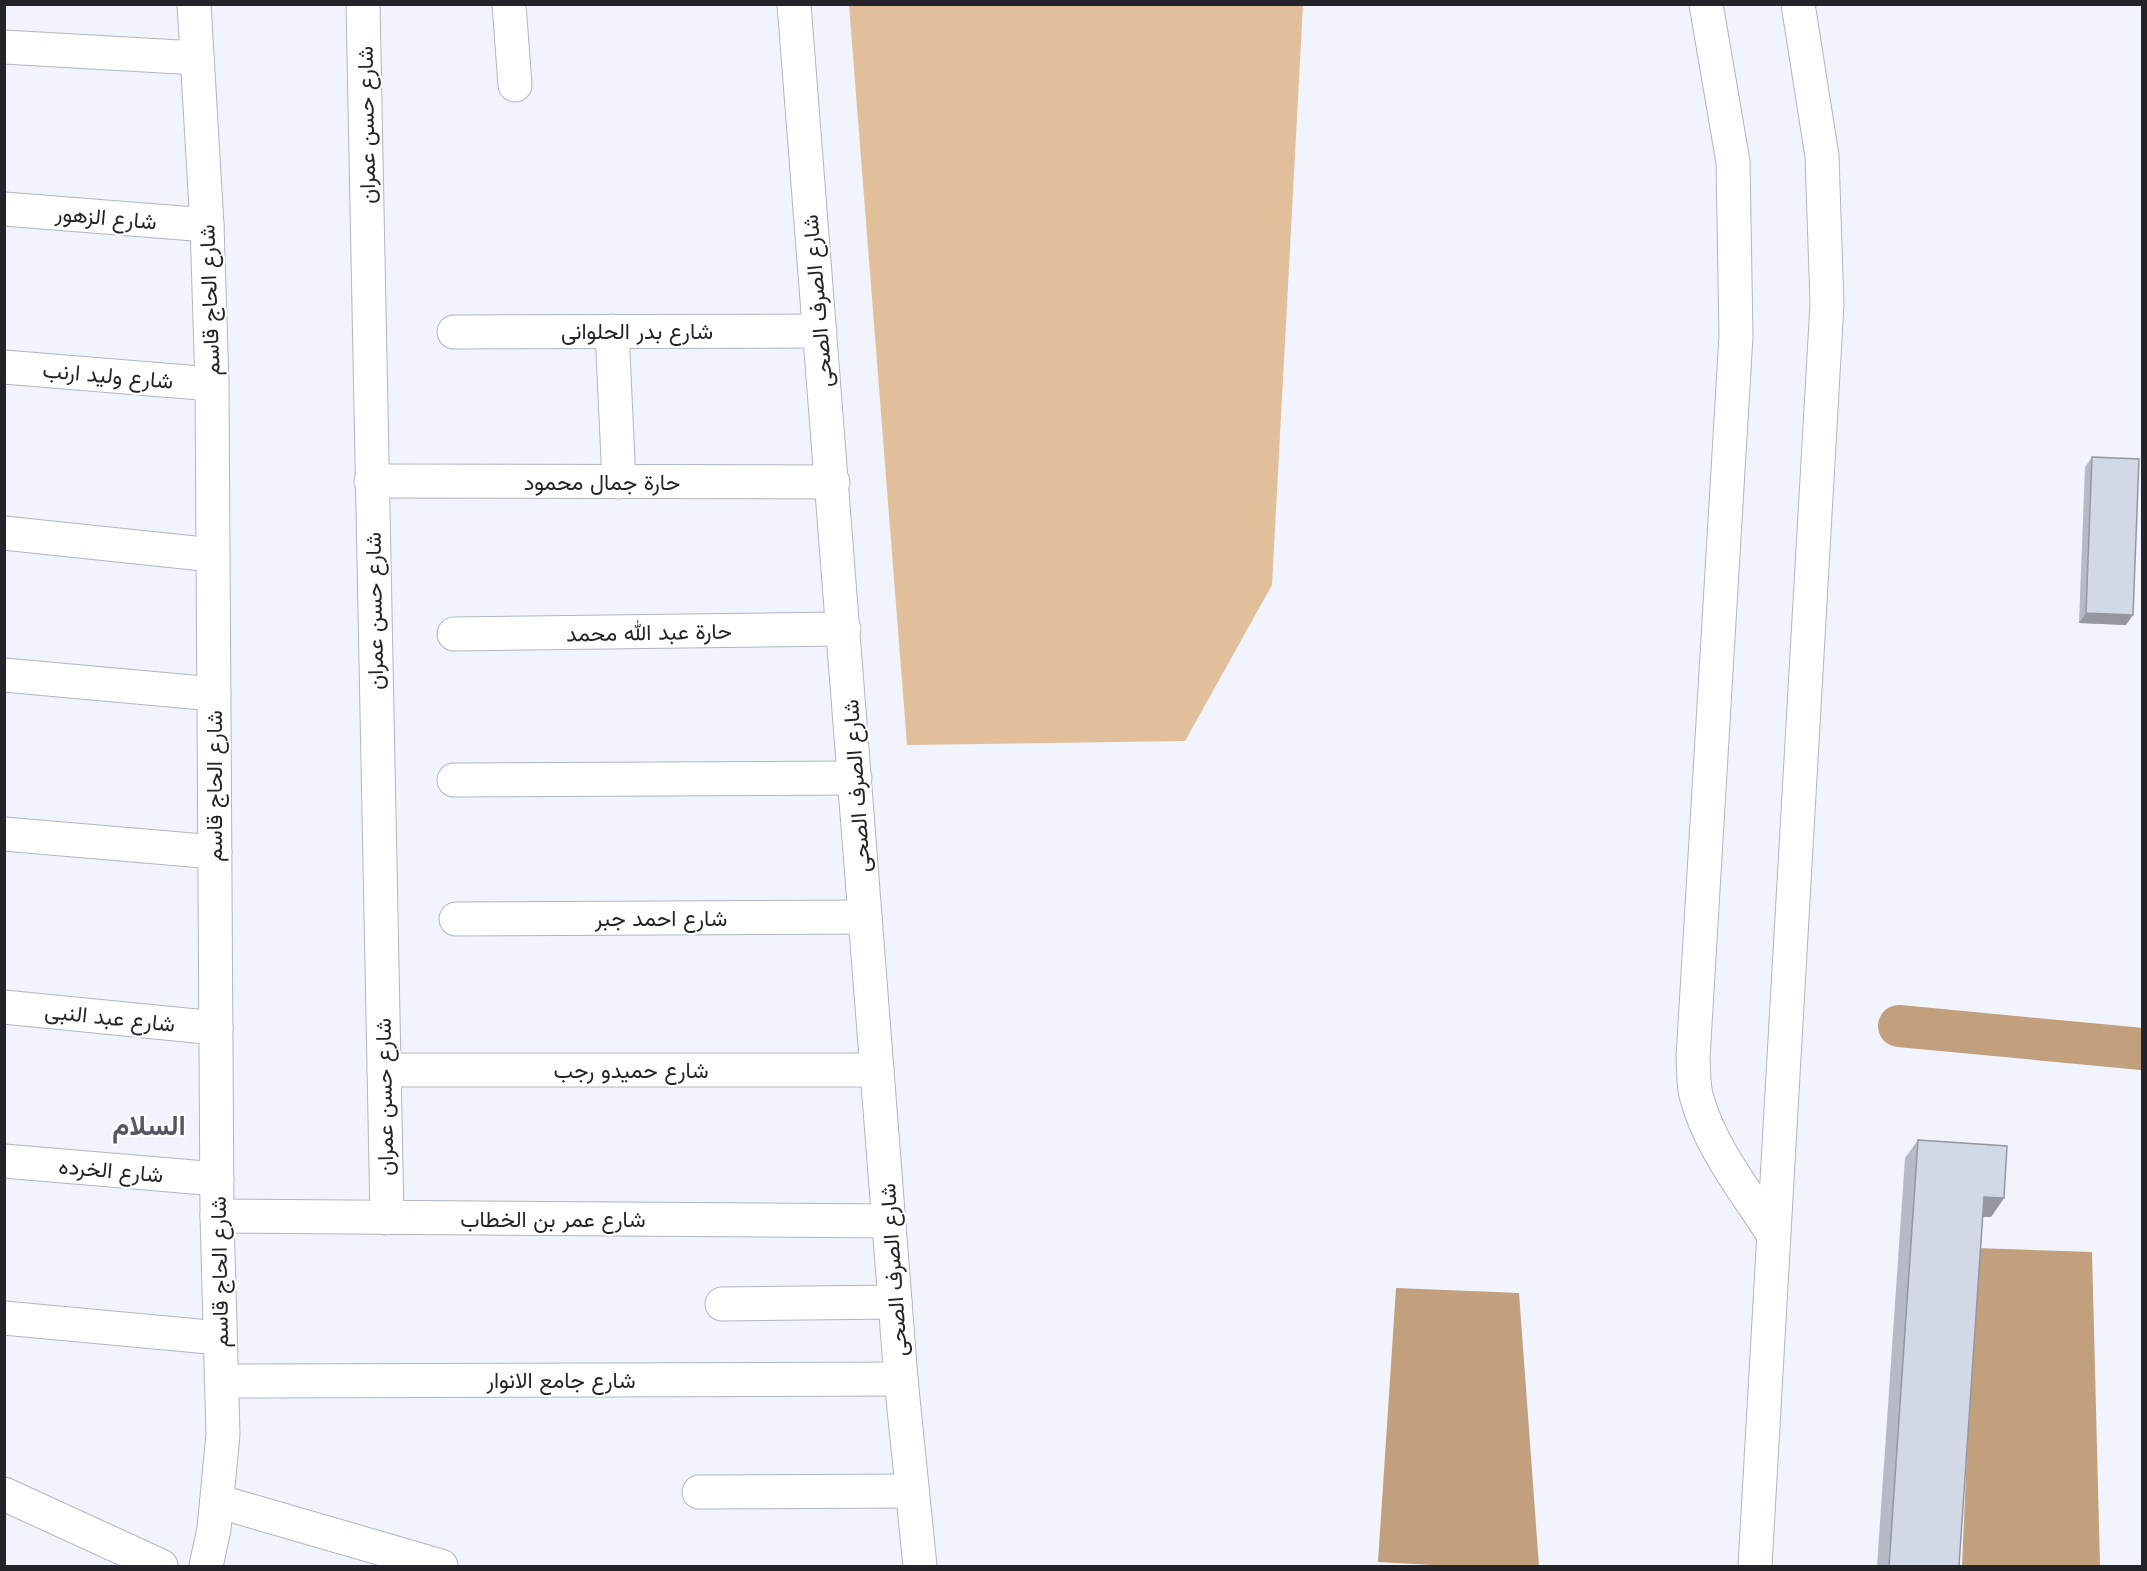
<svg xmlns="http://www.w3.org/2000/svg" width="2147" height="1571" font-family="Jost,Vazirmatn,sans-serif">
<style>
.forest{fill:#e2bf9b}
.water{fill:#c29f7d}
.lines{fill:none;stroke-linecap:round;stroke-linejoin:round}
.canal{stroke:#c29f7d;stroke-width:42}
.minor-casing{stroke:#b0b5c2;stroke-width:35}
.minor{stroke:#fff;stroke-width:33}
.wall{fill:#b5bac6}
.shaded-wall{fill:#9497a1}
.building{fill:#d3d8e6;stroke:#9497a1;stroke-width:1.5}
.labels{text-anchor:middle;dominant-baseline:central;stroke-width:4.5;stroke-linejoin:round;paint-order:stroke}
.street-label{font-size:22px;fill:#222429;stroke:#fff}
.district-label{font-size:28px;font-weight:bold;fill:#535763;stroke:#fff}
</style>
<rect width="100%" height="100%" fill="#f1f4fd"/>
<polygon class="forest" points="849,5 1303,5 1272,585 1185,741 907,745"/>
<g class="water">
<polygon points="1976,1248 2092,1252 2100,1566 1962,1566"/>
<polygon points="1396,1288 1519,1293 1539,1566 1451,1566 1378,1562"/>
</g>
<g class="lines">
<polyline class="canal" points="1899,1026 2142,1049"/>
<g class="minor-casing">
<g id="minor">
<polyline points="194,4 207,225 212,384 217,1216 223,1434 214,1529 206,1566"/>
<polyline points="363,4 387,1218"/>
<polyline points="509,4 515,85"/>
<polyline points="794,4 901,1379 920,1566"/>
<path d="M 1706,4 L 1733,162 L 1736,336 L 1693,1058 C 1694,1070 1693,1083 1696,1095 C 1709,1146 1745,1190 1773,1234"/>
<polyline points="4,47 197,58"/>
<polyline points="4,209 207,225"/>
<polyline points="612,331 619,482"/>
<polyline points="454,332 820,331"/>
<polyline points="4,367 212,384"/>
<polyline points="371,481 833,482"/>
<polyline points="4,533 213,555"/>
<polyline points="454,634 844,629"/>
<polyline points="4,675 214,694"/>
<polyline points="454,780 855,778"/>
<polyline points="4,834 215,852"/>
<polyline points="456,919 865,917"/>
<polyline points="4,1007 216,1028"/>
<polyline points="384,1070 877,1070"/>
<polyline points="4,1161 217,1179"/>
<polyline points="217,1216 889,1221"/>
<polyline points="722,1304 895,1302"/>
<polyline points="4,1318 220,1338"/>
<polyline points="221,1381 901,1379"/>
<polyline points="699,1492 912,1491"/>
<polyline points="4,1494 161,1566"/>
<polyline points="217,1501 441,1566"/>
<polyline points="1755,1566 1827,304 1822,156 1798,4"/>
</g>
</g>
<use href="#minor" class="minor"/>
</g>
<g class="wall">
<polygon points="2092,457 2126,625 2079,623 2085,467"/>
<polygon points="1918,1140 2004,1198 1991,1217 1983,1217 1959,1566 1877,1566 1905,1158"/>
</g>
<g class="shaded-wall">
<polygon points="2086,613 2133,615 2126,625 2079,623"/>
<polygon points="1984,1197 2004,1198 1991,1217 1971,1216"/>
</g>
<g class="building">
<polygon points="2092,457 2139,459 2133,615 2086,613"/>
<polygon points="1918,1140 2007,1146 2004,1198 1984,1197 1959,1566 1889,1566"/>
</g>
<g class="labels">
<g class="street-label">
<text transform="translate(366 125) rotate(-91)">شارع حسن عمران</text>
<text transform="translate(106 217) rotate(5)">شارع الزهور</text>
<text transform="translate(209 300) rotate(-92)">شارع الحاج قاسم</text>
<text transform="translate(817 301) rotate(-95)">شارع الصرف الصحى</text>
<text x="637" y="331">شارع بدر الحلوانى</text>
<text transform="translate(108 375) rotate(5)">شارع وليد ارنب</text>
<text x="602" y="482">حارة جمال محمود</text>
<text transform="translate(374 611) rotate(-91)">شارع حسن عمران</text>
<text transform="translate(649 632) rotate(-1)">حارة عبد الله محمد</text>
<text transform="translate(214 786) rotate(-90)">شارع الحاج قاسم</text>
<text transform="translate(856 786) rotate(-94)">شارع الصرف الصحى</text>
<text x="661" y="918">شارع احمد جبر</text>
<text transform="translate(110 1017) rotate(6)">شارع عبد النبى</text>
<text x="631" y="1070">شارع حميدو رجب</text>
<text transform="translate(384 1097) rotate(-91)">شارع حسن عمران</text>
<text transform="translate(111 1170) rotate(5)">شارع الخرده</text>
<text x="553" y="1219">شارع عمر بن الخطاب</text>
<text transform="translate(893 1270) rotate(-94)">شارع الصرف الصحى</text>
<text transform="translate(219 1272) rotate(-91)">شارع الحاج قاسم</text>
<text x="561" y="1380">شارع جامع الانوار</text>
</g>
<g class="district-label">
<text x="149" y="1125">السلام</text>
</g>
</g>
<rect width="2147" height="1571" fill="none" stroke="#222429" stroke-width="12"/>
</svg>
